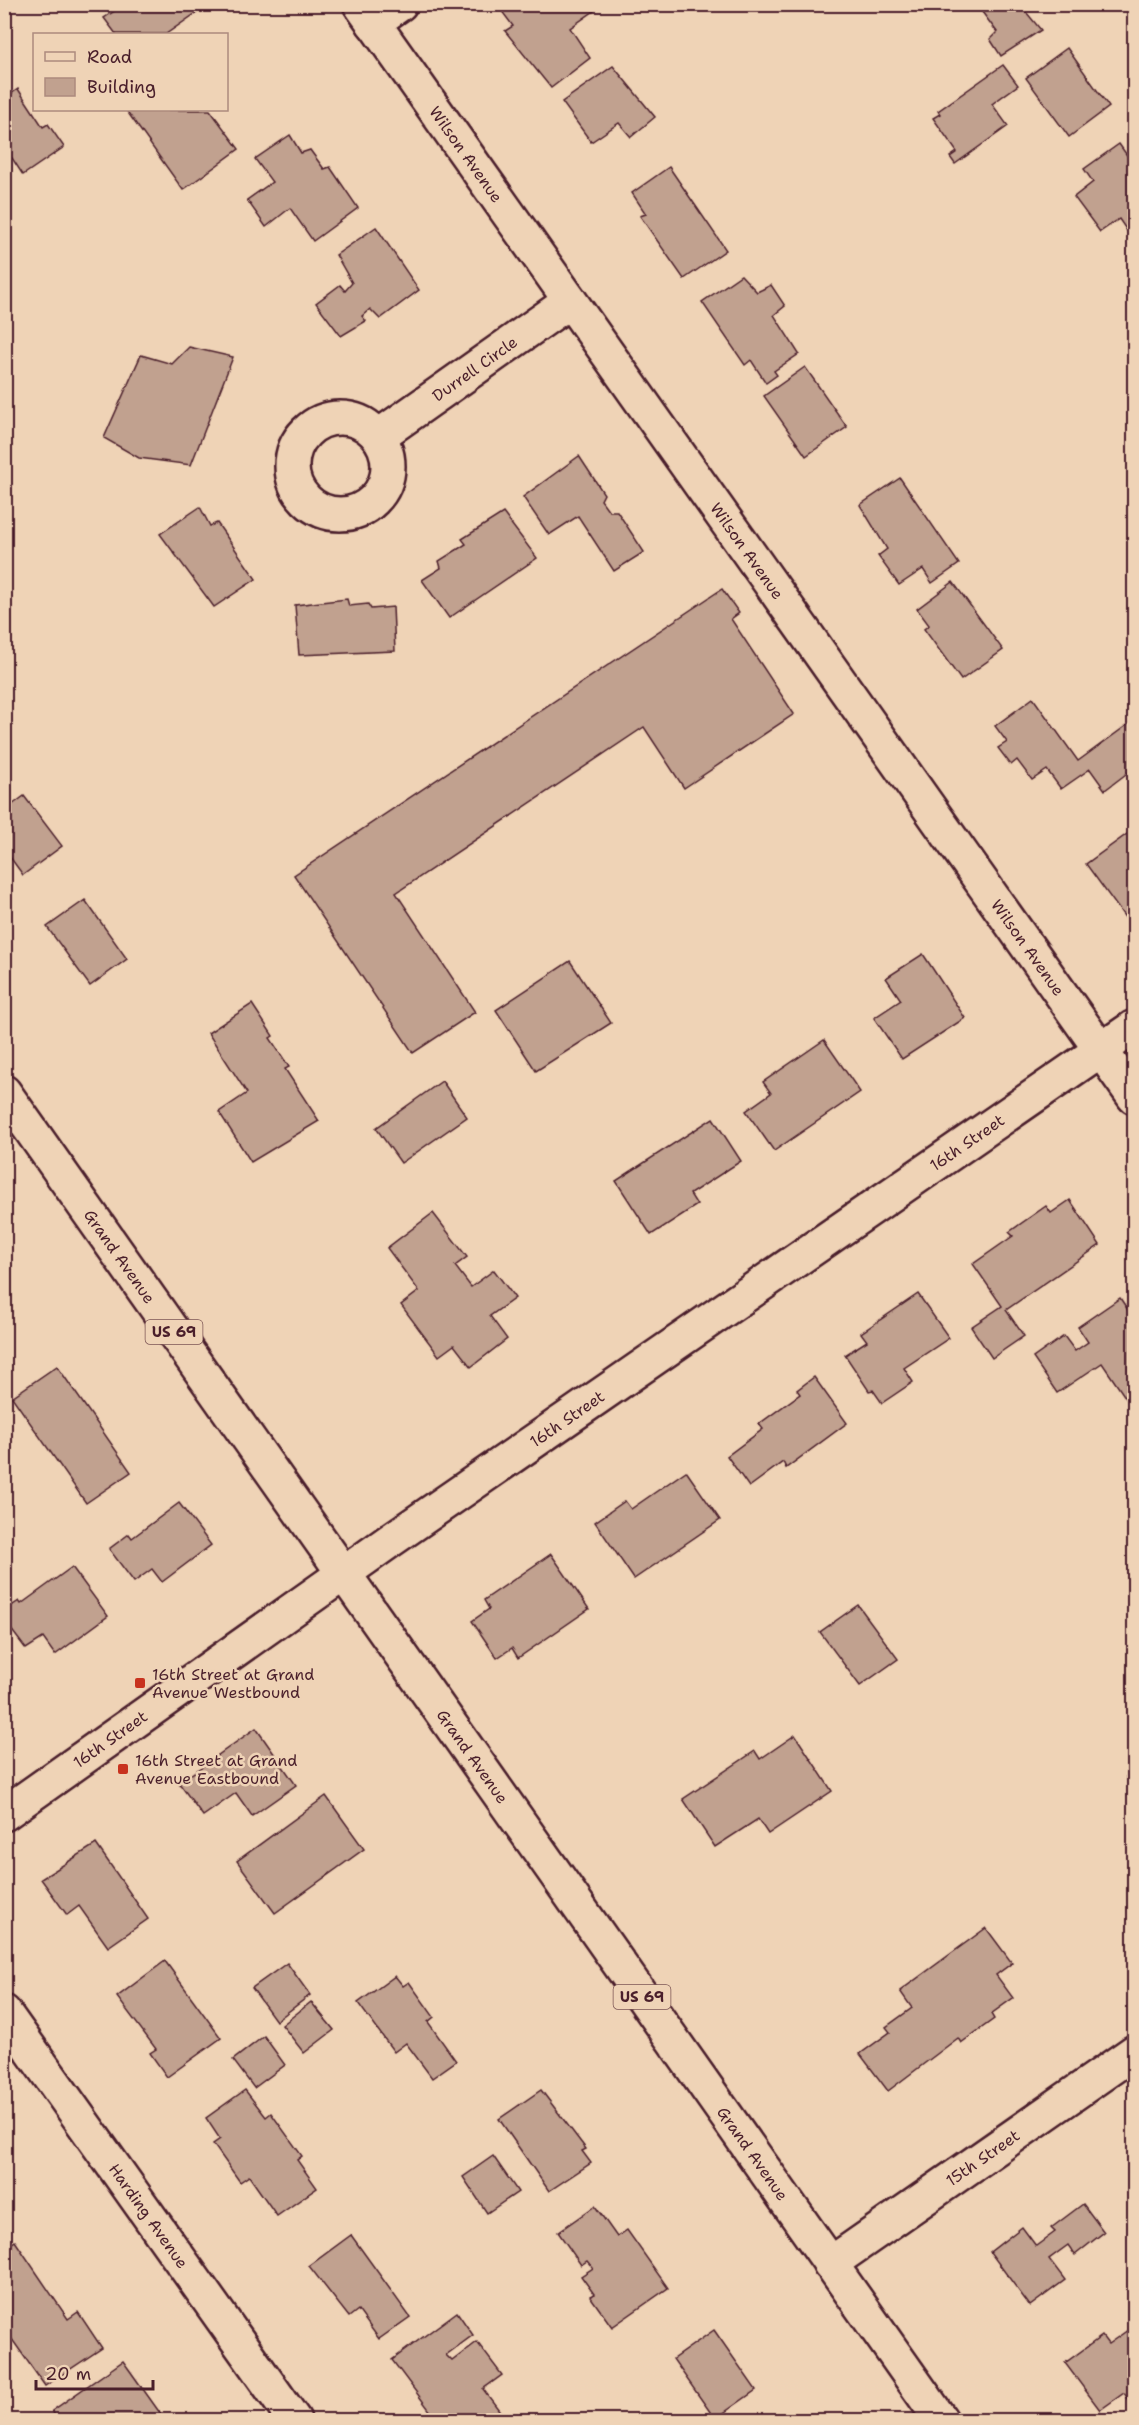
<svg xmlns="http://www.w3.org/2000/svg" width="1139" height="2425" font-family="'Shantell Sans',sans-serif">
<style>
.building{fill:#c1a18f;stroke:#4a1f2b;stroke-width:1.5}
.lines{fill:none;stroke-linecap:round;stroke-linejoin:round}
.minor-casing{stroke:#4a1f2b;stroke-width:38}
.primary-casing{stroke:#4a1f2b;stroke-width:38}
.minor{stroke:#efd3b6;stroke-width:33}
.primary{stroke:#efd3b6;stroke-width:33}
.poi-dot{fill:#c8321e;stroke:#efd3b6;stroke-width:2}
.labels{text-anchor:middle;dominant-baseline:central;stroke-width:5;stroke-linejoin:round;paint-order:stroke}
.shield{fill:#efd3b6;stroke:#7c5555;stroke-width:1.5}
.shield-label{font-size:15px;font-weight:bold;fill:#4a1f2b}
.street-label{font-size:16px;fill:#4a1f2b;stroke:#efd3b6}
.poi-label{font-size:16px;fill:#4a1f2b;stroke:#efd3b6;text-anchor:start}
</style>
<rect width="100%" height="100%" fill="#efd3b6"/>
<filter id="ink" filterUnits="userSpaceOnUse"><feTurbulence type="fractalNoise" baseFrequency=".0167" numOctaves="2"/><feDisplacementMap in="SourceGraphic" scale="12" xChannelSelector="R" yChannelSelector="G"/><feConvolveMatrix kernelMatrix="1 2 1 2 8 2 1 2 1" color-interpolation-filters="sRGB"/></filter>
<g filter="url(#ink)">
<g class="building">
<polygon points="116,4 195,4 199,11 166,34 116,34 104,18 119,8"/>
<polygon points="501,4 589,4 594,11 570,28 590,58 551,88 505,31 513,26 498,6"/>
<polygon points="976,4 1031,4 1026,12 1041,30 1001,56 990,39 997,32"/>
<polygon points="1067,48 1109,107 1069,137 1026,78"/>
<polygon points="1003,65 1018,85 992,104 1008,126 955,164 950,157 957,152 933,118 940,114 938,111"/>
<polygon points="613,66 655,117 631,137 619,123 591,142 562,102"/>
<polygon points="18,89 43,127 48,124 64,147 23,175 12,158 4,163 4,99"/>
<polygon points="126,110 210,110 239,149 183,190"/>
<polygon points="290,135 301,153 310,150 324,169 330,167 358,208 313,241 290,208 266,227 247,200 272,182 255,159"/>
<polygon points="1119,144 1131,161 1134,159 1134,241 1119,219 1100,232 1074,197 1093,182 1084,169"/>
<polygon points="669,167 726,250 684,279 640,216 646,214 632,193"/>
<polygon points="376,227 419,290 380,319 370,309 362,316 366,321 341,336 316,303 340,285 345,291 352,283 336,255"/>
<polygon points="741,275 757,292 771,285 785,306 774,315 799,354 774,371 777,375 766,383 751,360 745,365 702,302"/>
<polygon points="189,347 233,357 191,465 139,458 104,438 141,355 172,364"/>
<polygon points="805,367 847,427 806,456 764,396"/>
<polygon points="579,456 604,494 601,500 609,511 617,511 644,552 614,571 578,516 549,535 523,497"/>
<polygon points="900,478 959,564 932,583 923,569 899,585 878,556 887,549 860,505"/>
<polygon points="200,507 210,526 217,523 256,579 214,607 160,534"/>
<polygon points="503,513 537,558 449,618 422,580 441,568 439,561 466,544 462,539"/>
<polygon points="953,582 1003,650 961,680 924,629 929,625 917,609"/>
<polygon points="722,589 739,613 731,619 794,714 684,788 644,727 396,893 475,1012 413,1053 294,875"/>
<polygon points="347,599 349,606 368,604 371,609 393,607 395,651 299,655 295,605"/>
<polygon points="1033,698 1078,761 1134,720 1134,768 1105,790 1090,769 1061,789 1047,770 1032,780 1017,760 1011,765 998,748 1007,742 995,726"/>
<polygon points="24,796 62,846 23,875 7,853 4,855 4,811"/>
<polygon points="1134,829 1134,919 1129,923 1086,864"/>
<polygon points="85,900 127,959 90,986 47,927"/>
<polygon points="923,954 965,1018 902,1059 874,1018 901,1000 886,978"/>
<polygon points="570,961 611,1023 536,1071 496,1010"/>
<polygon points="252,1004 273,1036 270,1038 289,1067 285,1069 319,1121 251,1162 219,1112 247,1093 208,1033"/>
<polygon points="824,1040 860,1092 774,1151 746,1111 771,1093 763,1082"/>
<polygon points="442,1081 467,1117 401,1163 376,1128"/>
<polygon points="713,1118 741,1161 690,1194 697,1205 651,1235 616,1181"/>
<polygon points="1070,1200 1100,1245 1006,1310 1024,1336 992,1358 971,1327 1002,1306 973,1264 1013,1236 1009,1232 1046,1206 1051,1213"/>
<polygon points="433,1213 467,1257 455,1266 471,1287 494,1270 515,1298 490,1316 507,1339 471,1367 454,1345 439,1356 401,1305 419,1291 387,1248"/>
<polygon points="918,1294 949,1338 904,1368 913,1382 882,1403 873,1390 869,1391 845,1355 867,1341 861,1333"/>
<polygon points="1120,1298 1134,1319 1134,1410 1102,1363 1057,1393 1033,1358 1064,1336 1075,1351 1088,1342 1078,1327"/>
<polygon points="57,1366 131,1472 86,1503 12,1397"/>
<polygon points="814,1377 847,1423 786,1468 783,1462 749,1487 727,1456 763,1429 759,1424 800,1394 797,1390"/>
<polygon points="686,1471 720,1520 634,1579 595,1522 625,1501 631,1509"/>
<polygon points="179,1503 211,1545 162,1582 152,1569 134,1582 109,1549 129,1534 132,1538"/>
<polygon points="551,1554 589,1609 518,1658 512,1648 497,1658 472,1621 489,1609 484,1600"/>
<polygon points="72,1567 108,1616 55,1655 43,1638 26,1649 4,1620 4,1611 19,1601 21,1604"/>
<polygon points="858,1605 898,1659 860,1686 820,1632"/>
<polygon points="256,1728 296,1785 252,1816 236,1793 203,1816 179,1783"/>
<polygon points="795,1735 832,1791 768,1834 758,1819 715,1847 683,1799 755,1751 760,1759"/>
<polygon points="1134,1772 1134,1790 1126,1777"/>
<polygon points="326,1796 364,1849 275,1913 237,1861"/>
<polygon points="96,1844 148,1919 108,1947 79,1906 67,1915 41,1879"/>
<polygon points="986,1928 1012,1963 996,1975 1013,1998 991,2014 994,2019 961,2043 958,2038 888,2091 860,2054 890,2032 886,2027 912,2008 900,1991"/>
<polygon points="165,1961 221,2038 167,2077 150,2053 156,2049 117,1997"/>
<polygon points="287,1963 310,1995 276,2021 252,1988"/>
<polygon points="395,1976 403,1986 409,1982 434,2017 428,2022 456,2061 432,2078 406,2043 394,2052 358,2003"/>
<polygon points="311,2002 334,2030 304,2053 282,2025"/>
<polygon points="264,2036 285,2065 254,2088 233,2060"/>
<polygon points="245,2090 266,2117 271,2113 302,2156 297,2160 317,2188 277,2216 249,2176 240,2182 213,2144 220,2139 206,2118"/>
<polygon points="541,2090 586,2149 582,2151 591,2163 549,2191 499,2119"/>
<polygon points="493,2156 518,2192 487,2213 463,2177"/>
<polygon points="1083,2204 1104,2232 1075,2255 1068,2245 1049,2259 1065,2280 1030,2306 990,2252 1022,2227 1036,2246 1055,2232 1051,2228"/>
<polygon points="595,2206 617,2237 627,2230 668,2288 612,2327 590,2296 594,2294 581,2276 593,2268 587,2261 581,2265 558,2232"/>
<polygon points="351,2235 410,2317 379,2339 358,2310 349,2317 309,2266"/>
<polygon points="15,2241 68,2319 78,2312 102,2348 45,2386 4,2328 4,2311 9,2308 4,2302 4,2249"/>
<polygon points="457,2312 473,2335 446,2355 452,2361 477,2342 502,2375 483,2389 505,2418 501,2420 428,2420 434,2416 392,2360"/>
<polygon points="714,2330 756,2390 715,2419 673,2359"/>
<polygon points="1128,2330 1134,2340 1134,2407 1124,2393 1100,2410 1065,2363 1102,2336 1108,2344"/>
<polygon points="123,2361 165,2420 58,2420 52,2411"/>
</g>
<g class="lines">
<g class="minor-casing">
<g id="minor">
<path id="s1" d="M 360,4 L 1134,1097"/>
<polyline points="373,23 400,4"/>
<circle cx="340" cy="466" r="48"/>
<path id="s2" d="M 379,436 L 570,301"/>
<path id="s3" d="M 4,1814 L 391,1540 L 1134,1027"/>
<path id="s4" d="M 4,2012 L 294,2420"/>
<path id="s5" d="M 830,2264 L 1134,2052"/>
</g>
</g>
<g class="primary-casing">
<g id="primary">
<path id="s6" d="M 4,1092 L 941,2420"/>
</g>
</g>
<use href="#minor" class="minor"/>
<use href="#primary" class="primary"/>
</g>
</g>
<g class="poi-dot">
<rect x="134" y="1677" width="12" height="12" rx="3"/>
<rect x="117" y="1763" width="12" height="12" rx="3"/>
</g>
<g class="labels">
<g class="shield">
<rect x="145.5" y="1320" width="57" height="24" rx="4.5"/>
<rect x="613.5" y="1985" width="57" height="24" rx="4.5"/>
</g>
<g class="shield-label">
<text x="174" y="1332">US 69</text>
<text x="642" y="1997">US 69</text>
</g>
<g class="street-label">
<text stroke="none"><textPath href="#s1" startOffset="184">Wilson Avenue</textPath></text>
<text stroke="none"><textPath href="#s2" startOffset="117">Durrell Circle</textPath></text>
<text stroke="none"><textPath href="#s1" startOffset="670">Wilson Avenue</textPath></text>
<text stroke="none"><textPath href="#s1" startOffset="1156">Wilson Avenue</textPath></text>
<text stroke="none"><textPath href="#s3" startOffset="1174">16th Street</textPath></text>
<text stroke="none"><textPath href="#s6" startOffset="201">Grand Avenue</textPath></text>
<text stroke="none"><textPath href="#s3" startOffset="688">16th Street</textPath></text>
<text stroke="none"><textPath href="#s3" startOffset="130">16th Street</textPath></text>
<text stroke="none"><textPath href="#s6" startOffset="813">Grand Avenue</textPath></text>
<text stroke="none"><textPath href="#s6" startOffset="1299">Grand Avenue</textPath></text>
<text stroke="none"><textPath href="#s5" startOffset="186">15th Street</textPath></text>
<text stroke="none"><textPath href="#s4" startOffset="250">Harding Avenue</textPath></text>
</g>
<g class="poi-label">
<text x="152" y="1674">16th Street at Grand<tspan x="152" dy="18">Avenue Westbound</tspan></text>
<text x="135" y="1760">16th Street at Grand<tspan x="135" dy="18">Avenue Eastbound</tspan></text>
</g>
</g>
<rect width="1139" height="2425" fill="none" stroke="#efd3b6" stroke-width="24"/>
<rect x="12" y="12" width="1115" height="2401" fill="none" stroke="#4a1f2b" stroke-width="2" filter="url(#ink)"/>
<rect x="33" y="33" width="195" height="78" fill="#efd3b6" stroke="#ad8b7e" stroke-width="1.5"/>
<rect x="45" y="52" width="30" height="9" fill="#efd3b6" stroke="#ad8b7e" stroke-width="1.5"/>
<text x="87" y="63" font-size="18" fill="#4a1f2b">Road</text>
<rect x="45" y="78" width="30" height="18" fill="#c1a18f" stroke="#ad8b7e" stroke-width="1.5"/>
<text x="87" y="93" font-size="18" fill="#4a1f2b">Building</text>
<path d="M36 2380v9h117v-9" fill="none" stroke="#4a1f2b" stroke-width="3"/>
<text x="45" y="2380" font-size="18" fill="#4a1f2b" stroke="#efd3b6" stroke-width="4.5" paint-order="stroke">20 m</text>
</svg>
